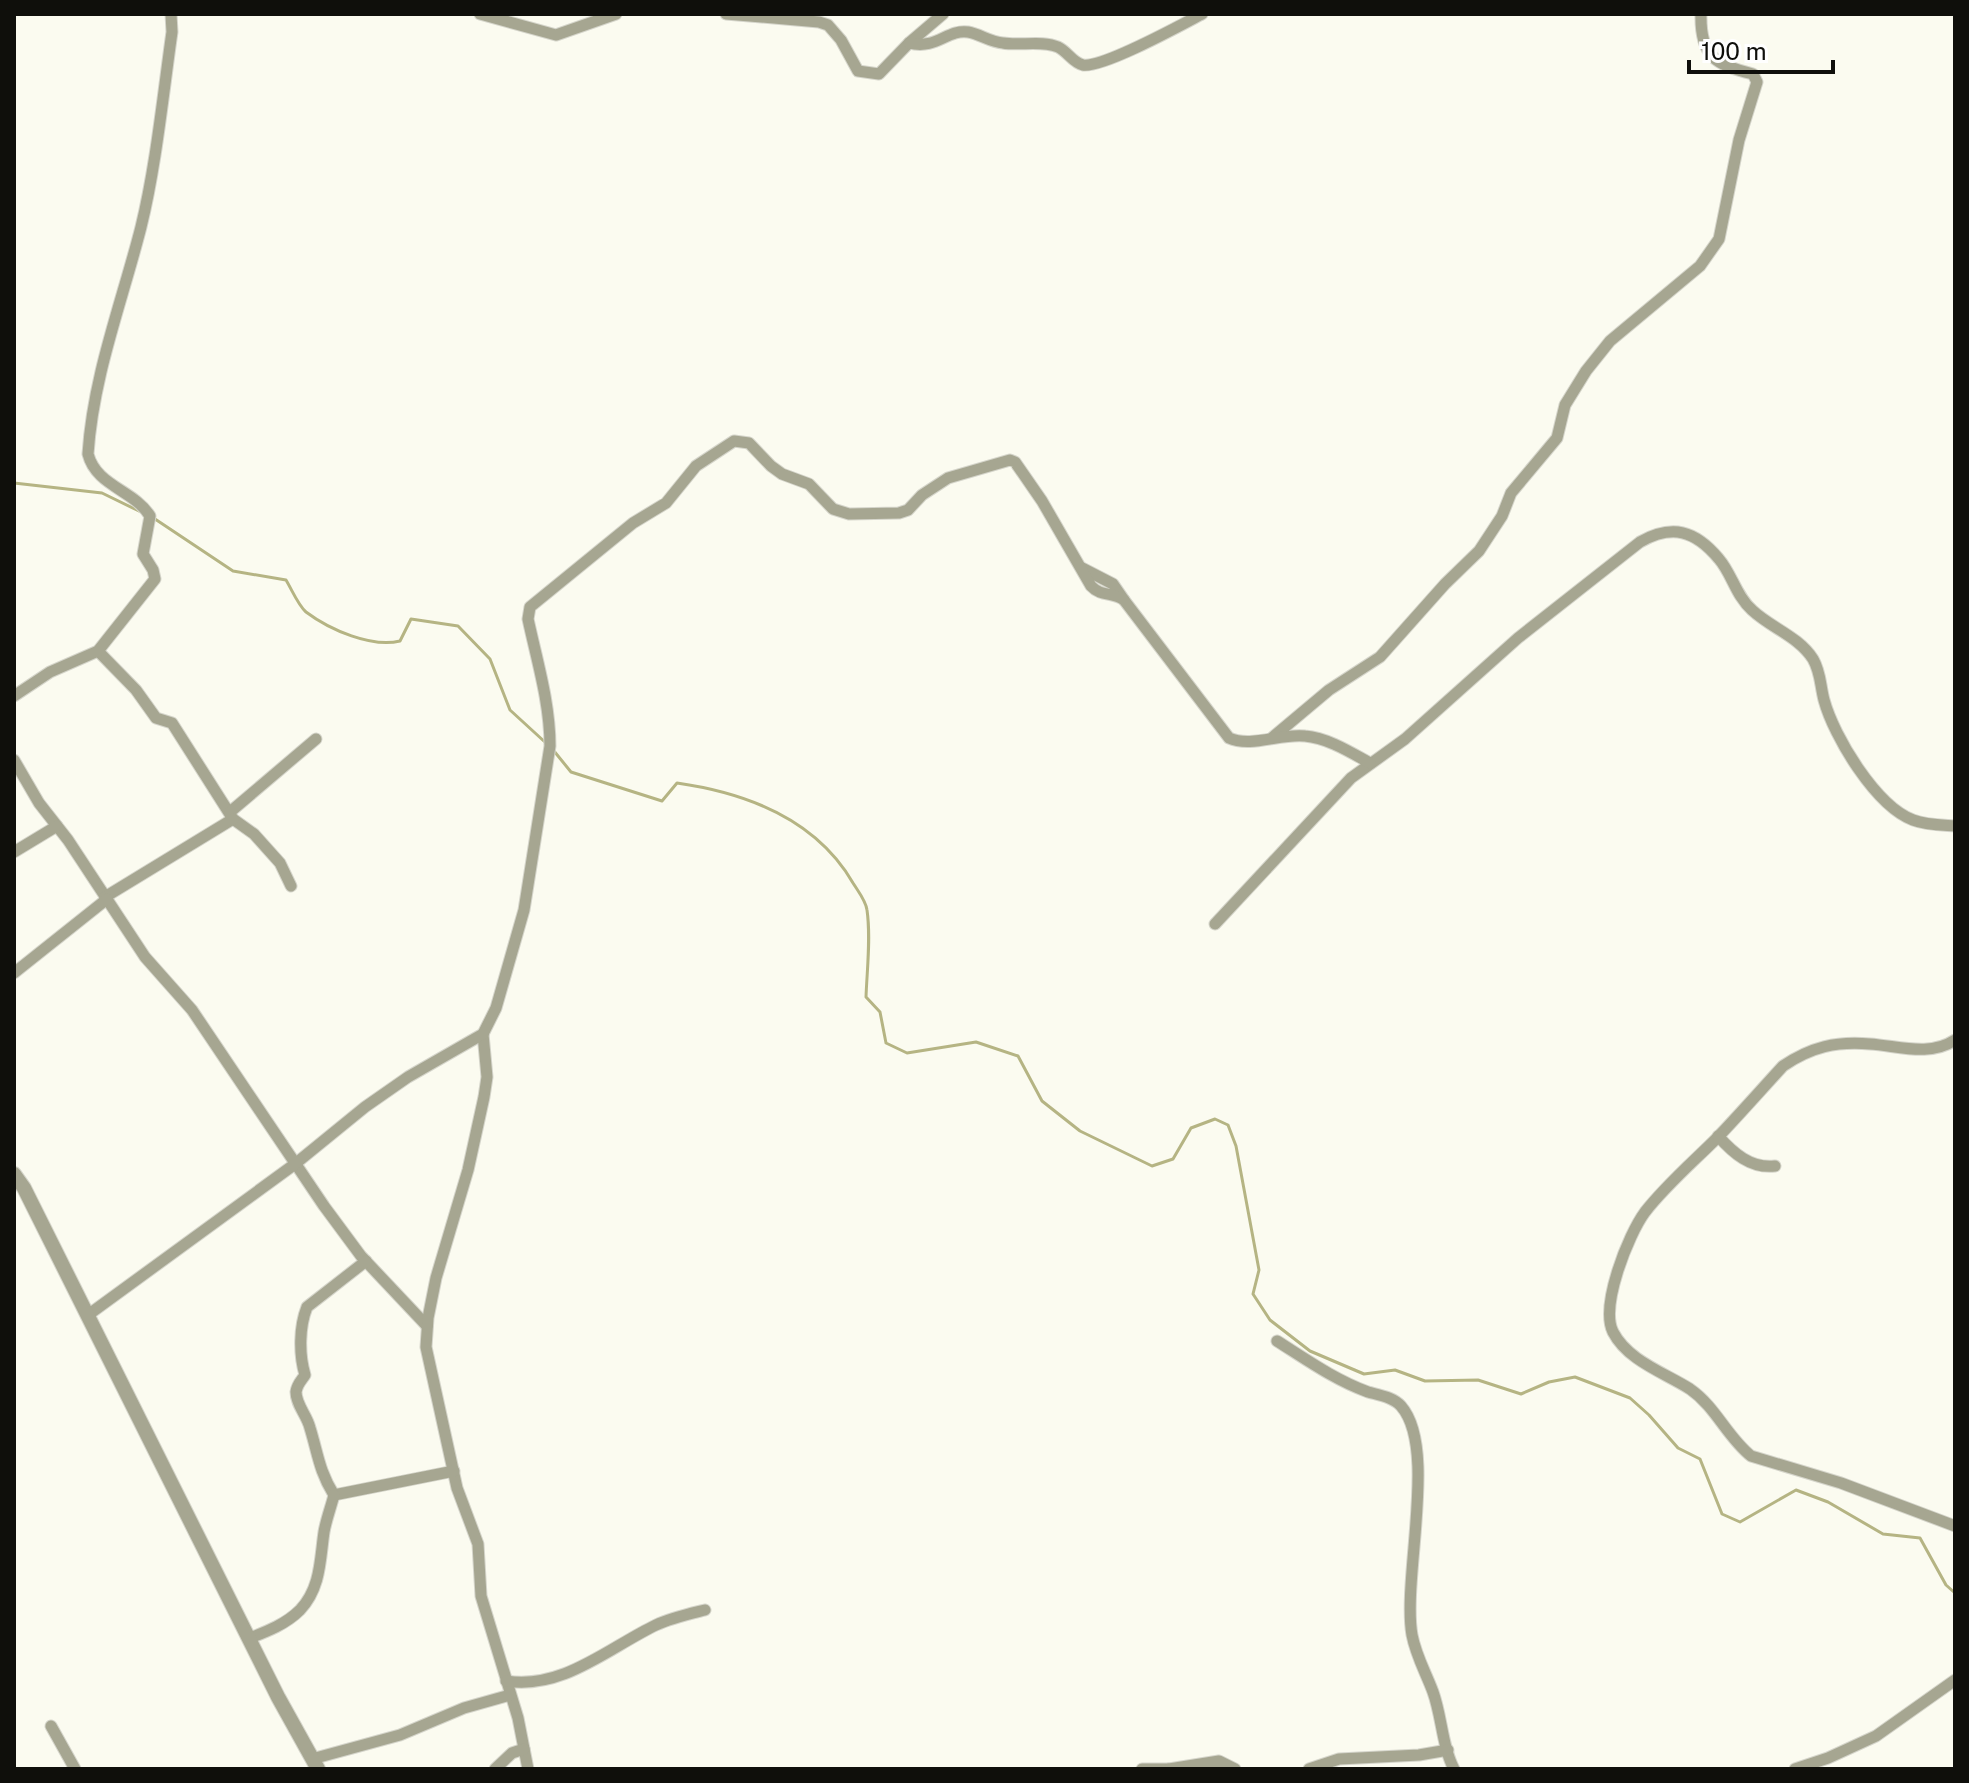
<svg xmlns="http://www.w3.org/2000/svg" width="1969" height="1783" font-family="'Public Sans',sans-serif">
<style>
.lines{fill:none;stroke-linecap:round;stroke-linejoin:round}
.stream{stroke:#b5b483;stroke-width:3}
.minor-casing{stroke:#d5d5cb;stroke-width:13}
.tertiary-casing{stroke:#d5d5cb;stroke-width:16}
.minor{stroke:#a6a691;stroke-width:11}
.tertiary{stroke:#a6a691;stroke-width:14}
</style>
<rect width="100%" height="100%" fill="#fbfbf0"/>
<g class="lines">
<g class="stream">
<polyline points="14,483 102,493 141,512"/>
<path d="M 155,519 L 233,571 L 286,580 C 292,590 298,605 306,612 C 330,630 372,648 400,641 L 411,619 L 458,626 L 490,659 L 510,710 L 546,743"/>
<path d="M 554,751 L 571,772 L 662,801 L 677,783 C 747,793 816,819 853,883 C 858,891 866,901 867,910 C 871,938 867,969 866,997 L 880,1012 L 886,1043 L 907,1053 L 976,1042 L 1018,1056 L 1042,1101 L 1080,1131 L 1152,1166 L 1173,1159 L 1191,1128 L 1215,1119 L 1228,1125 L 1236,1146 L 1259,1270 L 1253,1294 L 1270,1320 L 1310,1351 L 1364,1374 L 1395,1370 L 1425,1381 L 1478,1380 L 1521,1394 L 1549,1382 L 1575,1377 L 1630,1398 L 1649,1415 L 1678,1448 L 1700,1459 L 1722,1514 L 1740,1522 L 1796,1490 L 1828,1502 L 1883,1534 L 1920,1538 L 1946,1585 L 1955,1593"/>
</g>
<g class="minor-casing">
<g id="minor">
<polyline points="480,14 556,35 616,14"/>
<polyline points="726,14 819,22 828,25 841,40 858,71 879,74 909,43 943,14"/>
<path d="M 909,43 C 937,50 947,29 968,32 C 980,34 990,42 1003,43 C 1020,46 1042,40 1058,47 C 1067,51 1073,63 1083,65 C 1103,68 1181,25 1202,14"/>
<polyline points="1082,568 1113,584 1124,600"/>
<polyline points="98,651 136,690 156,718 172,723 233,819 254,834 280,863 291,886"/>
<path d="M 14,696 L 50,672 L 98,651 L 155,579 L 153,570 L 143,554 L 150,516 C 134,490 96,486 88,454 C 93,376 122,302 141,227 C 156,166 163,95 172,32 L 171,14"/>
<path d="M 1273,737 L 1329,690 L 1380,657 L 1445,584 L 1479,551 L 1502,516 L 1511,493 L 1557,438 L 1565,405 L 1586,371 L 1610,341 L 1700,266 L 1719,239 L 1739,140 L 1757,82 L 1753,74 C 1715,65 1700,56 1701,14"/>
<polyline points="14,760 39,803 68,840 145,957 192,1010 324,1206 361,1256 427,1326"/>
<polyline points="230,812 316,739"/>
<polyline points="14,852 57,826"/>
<polyline points="105,897 233,819"/>
<path d="M 1215,924 L 1351,778 L 1405,739 L 1518,638 L 1640,542 C 1672,524 1695,530 1719,559 C 1732,574 1736,596 1752,610 C 1771,628 1798,636 1813,659 C 1821,673 1820,685 1824,700 C 1834,737 1876,806 1913,820 C 1926,825 1941,825 1955,826"/>
<polyline points="14,973 107,899"/>
<polyline points="483,1034 487,1077 484,1097 468,1170 436,1278 428,1318 426,1347 457,1488 478,1544 481,1596 518,1718 528,1769"/>
<path d="M 1955,1040 C 1929,1057 1899,1046 1870,1044 C 1836,1041 1811,1047 1783,1066 C 1761,1090 1739,1115 1717,1138 C 1693,1162 1666,1185 1645,1212 C 1628,1235 1600,1306 1613,1332 C 1628,1361 1665,1373 1690,1389 C 1716,1407 1727,1437 1751,1456 L 1841,1483 L 1955,1526"/>
<path d="M 1718,1136 C 1733,1153 1751,1169 1775,1166"/>
<path d="M 366,1261 L 307,1307 C 299,1327 299,1355 305,1375 C 301,1381 297,1384 296,1392 C 296,1405 307,1415 310,1428 C 318,1454 319,1471 334,1495 L 454,1471"/>
<path d="M 88,1315 L 295,1164 L 365,1107 L 408,1077 L 483,1034 L 496,1008 L 524,910 L 550,746 C 550,703 537,661 528,619 L 530,607 L 633,523 L 666,503 L 696,466 L 734,441 L 749,443 L 771,466 L 782,474 L 809,484 L 833,509 L 849,514 L 899,513 L 908,510 L 922,495 L 948,478 L 1010,460 L 1015,462 L 1042,501 L 1091,586 C 1101,597 1114,592 1124,600 L 1229,738 C 1251,748 1281,733 1305,736 C 1328,738 1350,752 1370,763"/>
<path d="M 1277,1341 C 1307,1360 1335,1380 1368,1392 C 1379,1395 1393,1397 1401,1406 C 1438,1448 1402,1578 1412,1635 C 1416,1656 1426,1673 1433,1692 C 1442,1717 1442,1746 1454,1769"/>
<path d="M 250,1638 C 268,1631 286,1624 300,1610 C 321,1588 320,1559 324,1532 C 326,1520 331,1507 334,1495"/>
<path d="M 506,1681 C 563,1690 608,1648 656,1625 C 671,1618 689,1614 705,1610"/>
<polyline points="51,1726 75,1769"/>
<polyline points="312,1759 400,1735 464,1708 510,1695"/>
<polyline points="495,1769 512,1753 524,1749"/>
<polyline points="1142,1769 1168,1769"/>
<polyline points="1169,1769 1219,1761 1235,1769"/>
<polyline points="1309,1769 1339,1759 1419,1755 1448,1750"/>
<polyline points="1795,1769 1828,1758 1876,1736 1955,1680"/>
</g>
</g>
<g class="tertiary-casing">
<polyline id="tertiary" points="14,1174 24,1188 278,1697 318,1769"/>
</g>
<use href="#minor" class="minor"/>
<use href="#tertiary" class="tertiary"/>
</g>
<rect width="1969" height="1783" fill="none" stroke="#0f0f0b" stroke-width="32"/>
<path d="M1689 60v12h144v-12" fill="none" stroke="#0f0f0b" stroke-width="4"/>
<text x="1701" y="60" font-size="24" fill="#0f0f0b" stroke="#ffffff" stroke-width="6" paint-order="stroke">100 m</text>
</svg>
